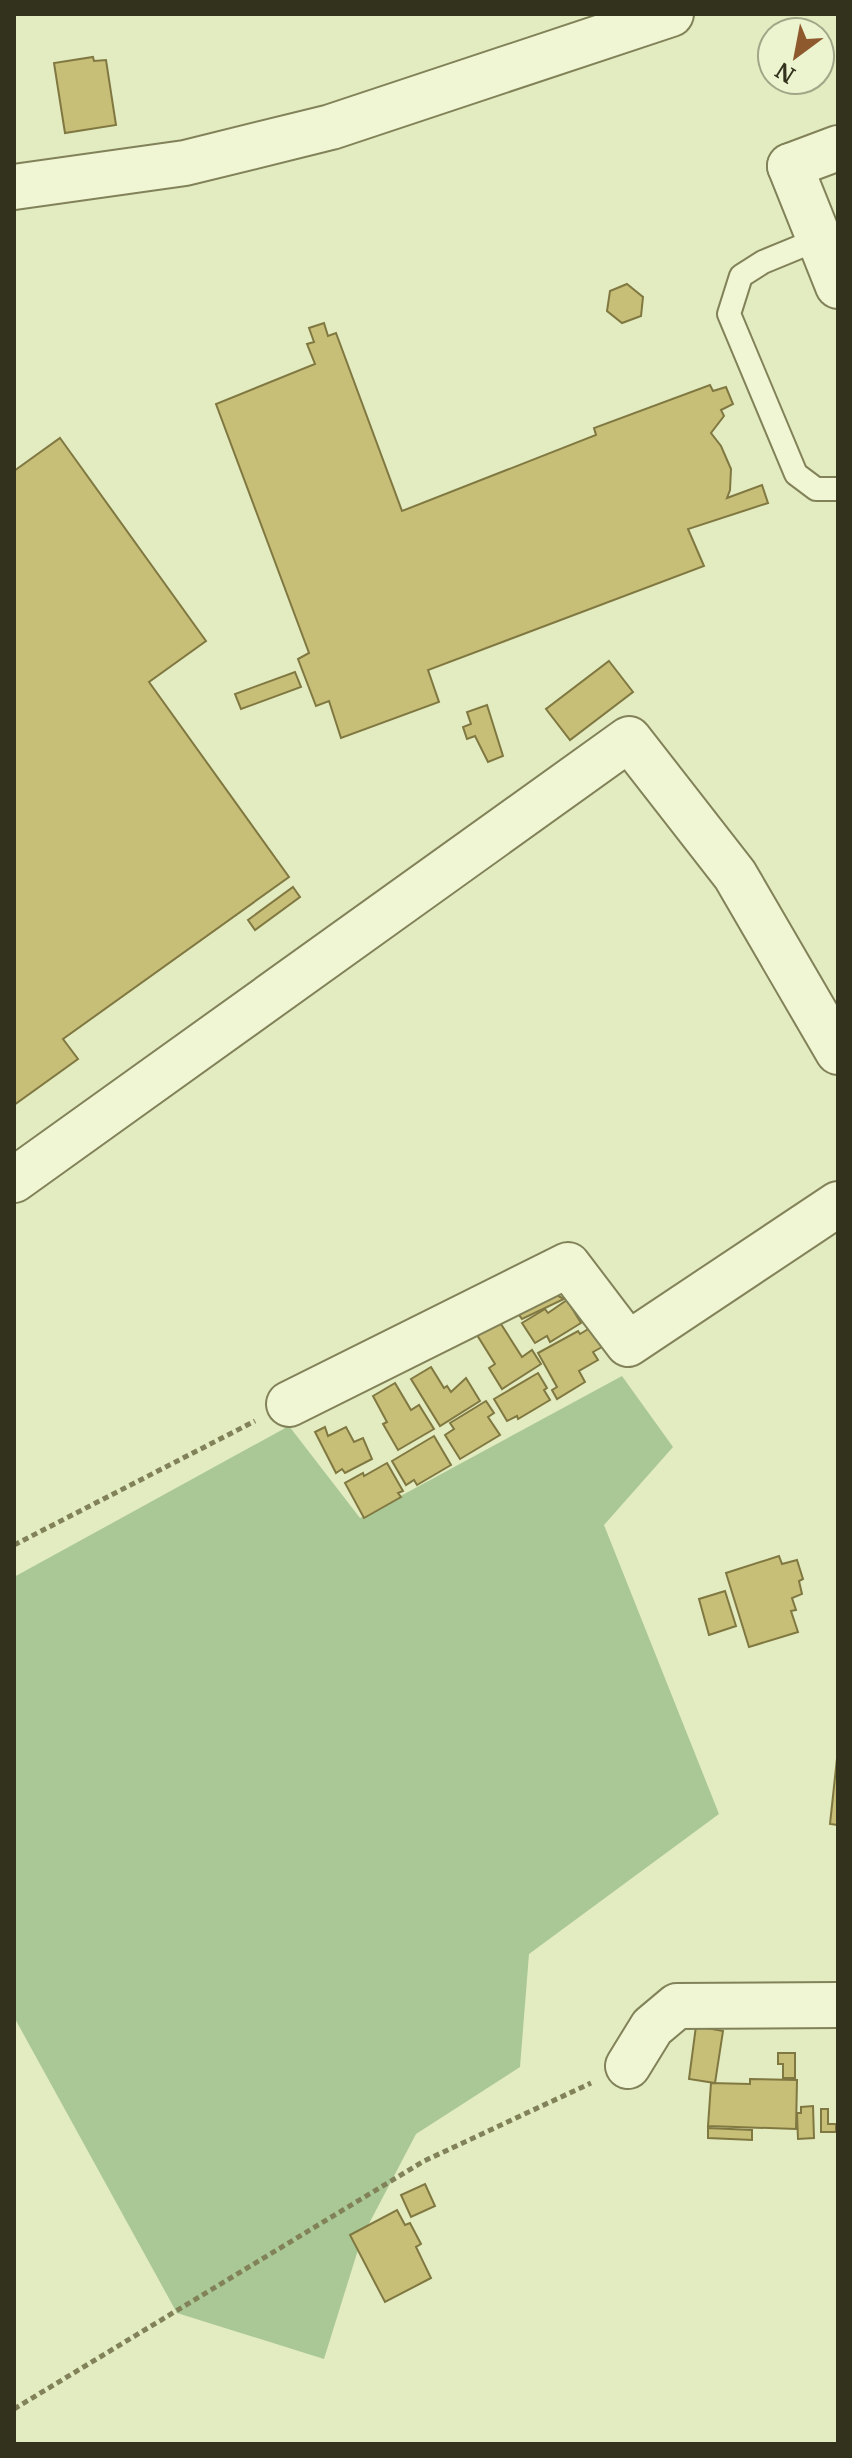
<svg xmlns="http://www.w3.org/2000/svg" width="852" height="2458" font-family="Merriweather,serif">
<style>
.green{fill:#aac895}
.building{fill:#c7be78;stroke:#807841;stroke-width:2}
.lines{fill:none;stroke-linecap:round;stroke-linejoin:round}
.service-casing{stroke:#828259;stroke-width:26}
.minor-casing{stroke:#828259;stroke-width:48}
.tertiary-casing{stroke:#828259;stroke-width:48}
.path{stroke:#828259;stroke-width:5;stroke-dasharray:6 4;stroke-linecap:butt}
.service{stroke:#f0f6d3;stroke-width:22}
.minor{stroke:#f0f6d3;stroke-width:44}
.tertiary{stroke:#f0f6d3;stroke-width:44}
</style>
<rect width="100%" height="100%" fill="#e3ebc0"/>
<polygon class="green" points="622,1376 673,1447 604,1525 719,1814 529,1954 520,2067 416,2134 362,2237 324,2359 177,2313 14,2017 14,1577 289,1426 360,1518"/>
<g class="building">
<polygon points="93,57 94,61 106,60 116,125 65,133 54,63"/>
<polygon points="627,284 643,297 641,316 622,323 607,311 610,291"/>
<polygon points="324,323 328,336 336,333 402,511 596,435 594,428 710,385 713,391 726,387 733,404 721,410 724,416 711,433 721,446 731,469 730,490 727,498 762,485 768,503 688,529 704,566 428,670 439,702 341,738 329,701 316,706 298,659 309,653 216,404 315,364 307,344 314,342 309,328"/>
<polygon points="60,438 206,641 149,682 289,877 63,1039 78,1059 14,1105 14,471"/>
<polygon points="609,661 633,692 570,740 546,709"/>
<polygon points="295,672 301,687 241,709 235,694"/>
<polygon points="487,705 503,756 488,762 475,736 467,739 463,727 471,724 467,712"/>
<polygon points="293,887 300,897 255,930 248,920"/>
<polygon points="553,1293 564,1299 522,1319 517,1312"/>
<polygon points="567,1300 581,1323 550,1342 547,1336 535,1343 522,1323 545,1309 548,1313"/>
<polygon points="499,1321 522,1357 532,1350 541,1364 502,1389 489,1368 495,1364 477,1335"/>
<polygon points="590,1328 602,1347 593,1352 598,1360 579,1371 585,1382 557,1399 552,1390 557,1387 538,1353 578,1331 580,1334"/>
<polygon points="431,1367 444,1388 447,1386 451,1392 466,1378 480,1401 440,1426 411,1379"/>
<polygon points="538,1373 547,1388 544,1390 550,1400 518,1419 517,1416 507,1421 494,1399"/>
<polygon points="395,1383 411,1410 419,1405 434,1429 398,1450 383,1424 387,1422 373,1396"/>
<polygon points="486,1401 494,1413 488,1417 500,1435 460,1459 445,1435 454,1429 450,1423"/>
<polygon points="325,1427 328,1436 346,1427 354,1442 363,1438 372,1459 345,1473 342,1469 336,1473 315,1432"/>
<polygon points="434,1436 451,1465 417,1485 414,1480 406,1485 392,1461"/>
<polygon points="387,1463 403,1491 398,1493 401,1497 364,1518 345,1483 363,1473 364,1476"/>
<polygon points="779,1556 782,1564 797,1560 803,1579 799,1581 802,1594 792,1598 796,1610 791,1611 798,1632 749,1647 726,1573"/>
<polygon points="725,1591 736,1626 709,1635 699,1599"/>
<polygon points="838,1749 838,1825 830,1824"/>
<polygon points="696,2026 723,2031 715,2083 689,2079"/>
<polygon points="778,2053 795,2053 795,2078 783,2078 783,2064 778,2064"/>
<polygon points="750,2079 797,2080 796,2129 708,2126 711,2083 750,2084"/>
<polygon points="813,2106 814,2138 798,2139 797,2113 801,2113 801,2107"/>
<polygon points="821,2109 828,2109 828,2124 836,2124 836,2132 821,2132"/>
<polygon points="708,2128 752,2130 752,2140 708,2138"/>
<polygon points="425,2184 435,2206 411,2217 401,2195"/>
<polygon points="397,2210 405,2225 410,2223 421,2244 416,2247 431,2278 385,2302 350,2235"/>
</g>
<g class="lines">
<g class="service-casing">
<polyline id="service" points="819,239 763,262 741,276 729,314 796,474 816,489 838,489"/>
</g>
<g class="minor-casing">
<g id="minor">
<polyline points="790,166 838,148"/>
<polyline points="14,1180 629,739 735,875 838,1052"/>
<polyline points="289,1404 568,1265 628,1344 838,1204"/>
<polyline points="628,2066 652,2027 677,2006 838,2005"/>
</g>
</g>
<g class="tertiary-casing">
<g id="tertiary">
<polyline points="790,166 838,286"/>
<polyline points="14,187 185,163 331,127 671,14"/>
</g>
</g>
<g class="path">
<polyline points="14,1545 255,1421"/>
<polyline points="14,2409 424,2161 591,2083"/>
</g>
<use href="#service" class="service"/>
<use href="#minor" class="minor"/>
<use href="#tertiary" class="tertiary"/>
</g>
<rect width="852" height="2458" fill="none" stroke="#33321d" stroke-width="32"/>
<g transform="translate(796 56) rotate(212)"><circle r="38" fill="#ecf3cf" stroke="#a2a688" stroke-width="2"/>
<path d="M0-6L14 30L0 20L-14 30Z" fill="#8e5a2d"/>
<text y="-12" font-size="22" font-weight="bold" text-anchor="middle" fill="#33321d">N</text>
</g>
</svg>
